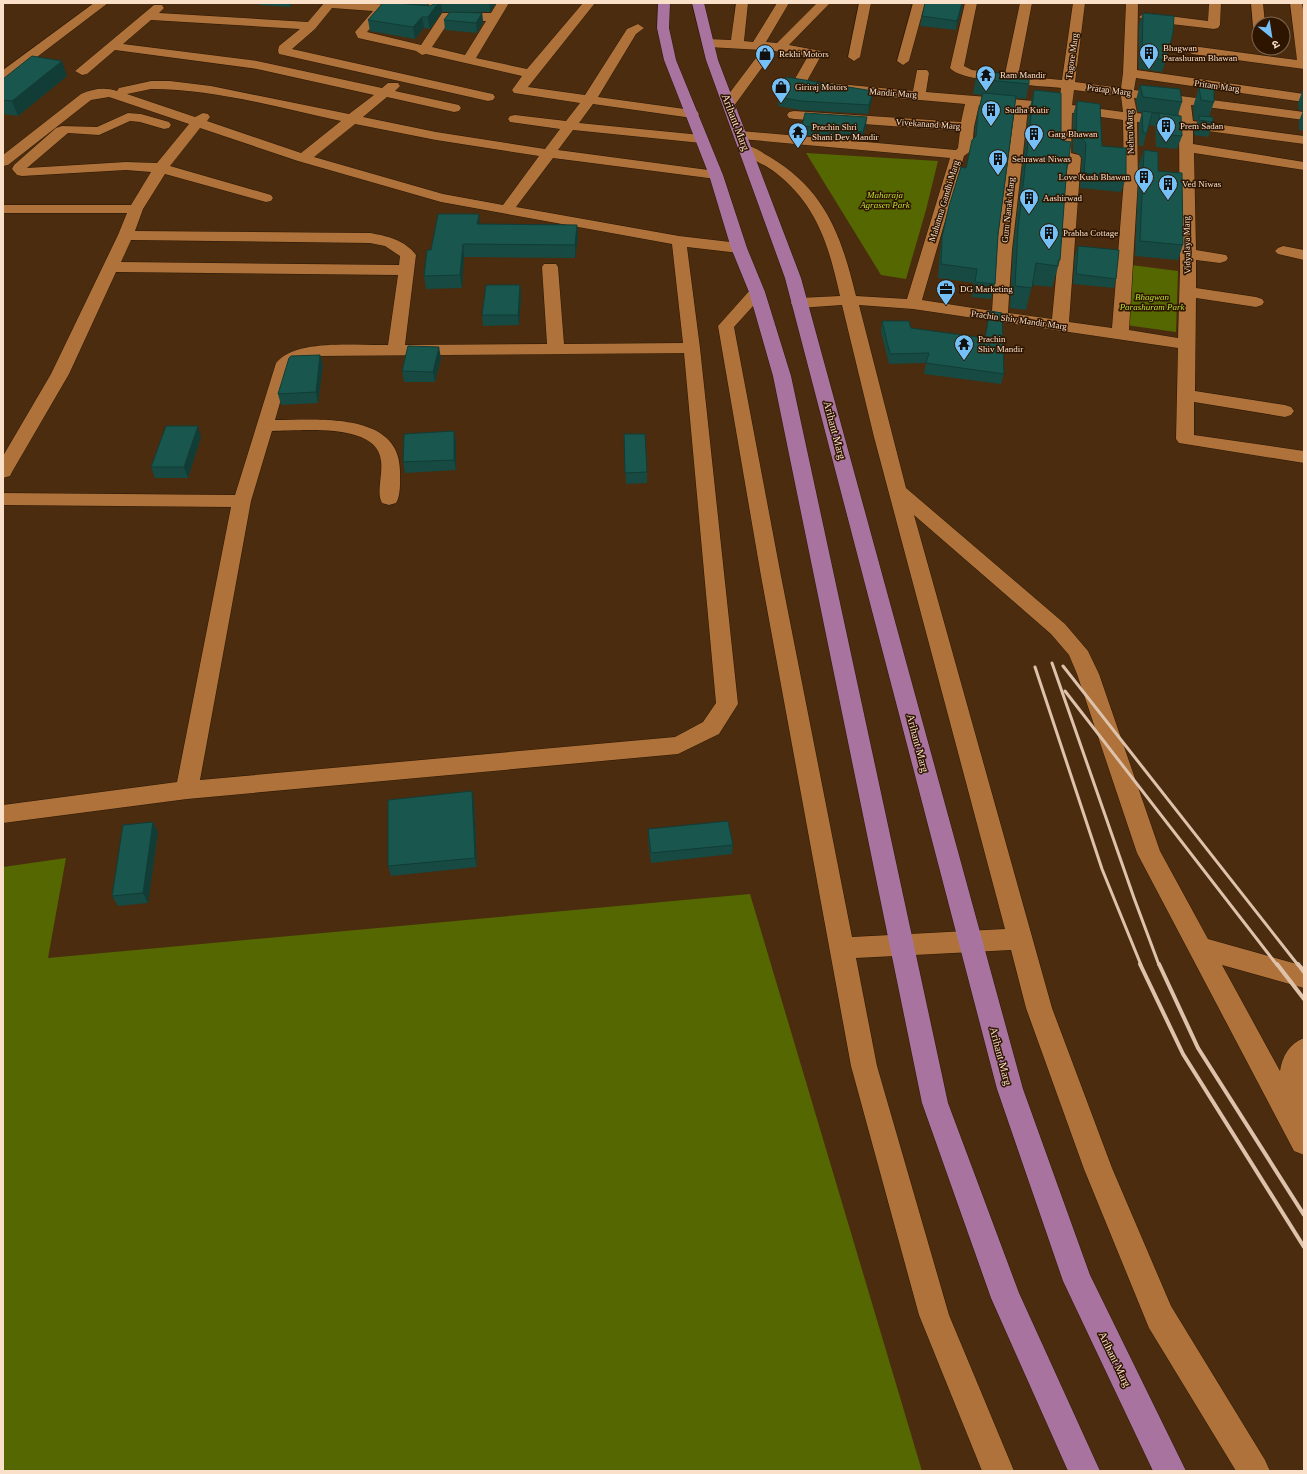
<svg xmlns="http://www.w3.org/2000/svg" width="1307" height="1474" font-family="'Times New Roman','Noto Sans Devanagari',serif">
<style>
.green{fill:#546700}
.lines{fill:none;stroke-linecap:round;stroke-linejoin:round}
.minor-casing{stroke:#2a1706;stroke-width:1}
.major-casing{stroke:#2a1706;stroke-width:1}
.minor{fill:#ae723a;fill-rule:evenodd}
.major{fill:#a8749f;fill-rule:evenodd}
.rail-far1{stroke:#dec2ab;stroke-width:3}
.rail{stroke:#dec2ab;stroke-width:4}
.wall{fill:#164a42}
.shaded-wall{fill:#123c36}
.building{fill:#19564d;stroke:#123c36}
.labels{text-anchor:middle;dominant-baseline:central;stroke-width:3;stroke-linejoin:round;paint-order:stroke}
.far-poi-label{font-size:9px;fill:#fadfc9;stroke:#2d1500;text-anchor:start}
.far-street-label{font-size:9px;fill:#fadfc9;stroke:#2d1500}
.far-park-label{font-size:9px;font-style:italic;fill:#bbe031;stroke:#2d1500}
.street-label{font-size:11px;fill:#fadfc9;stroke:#2d1500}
</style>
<rect width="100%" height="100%" fill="#4b2c0e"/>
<g class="green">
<polygon points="806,153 938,161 926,210 906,279 881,275"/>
<polygon points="1131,265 1178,271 1176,332 1126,325"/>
<polygon points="66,858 48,958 750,894 922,1471 3,1471 3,867"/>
</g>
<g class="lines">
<g class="minor-casing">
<g id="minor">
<polygon points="94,3 108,3 8,79 3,80 3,70"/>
<path d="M 324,3 L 364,3 L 427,8 L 430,3 L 442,3 L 435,15 L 431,16 L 385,12 L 367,32 L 421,45 L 442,13 L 491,13 L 497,3 L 509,3 L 476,58 L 527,69 L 583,3 L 595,3 L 528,87 L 585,95 L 627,29 L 638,24 L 644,28 L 636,34 L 598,97 L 692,110 L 697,111 L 699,114 L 697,117 L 692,118 L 593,104 L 579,123 L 701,135 L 706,136 L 708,139 L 706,142 L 701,143 L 573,130 L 558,150 L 716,171 L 721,172 L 723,175 L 721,178 L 716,179 L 553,158 L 516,207 L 679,236 L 739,243 L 744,245 L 747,248 L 744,251 L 739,253 L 687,247 L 700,348 L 738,704 L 719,734 L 678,754 L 187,799 L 3,823 L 3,805 L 177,782 L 231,507 L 3,505 L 3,493 L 235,495 L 276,363 C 297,338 358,346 388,345 L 398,275 L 116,272 L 69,374 L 12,472 L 10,476 L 3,478 L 3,456 L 51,374 L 118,235 L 127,213 L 3,213 L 3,205 L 131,205 L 151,172 L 126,170 L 22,176 L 17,175 L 12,169 L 14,165 L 56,128 L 62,126 L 97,127 L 128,113 L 141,114 L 169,122 L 171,125 L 169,128 L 164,129 L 140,122 L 130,121 L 99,135 L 68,133 L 27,168 L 126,162 L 157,163 L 189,124 L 109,97 L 91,100 L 8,165 L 3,166 L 3,155 L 81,94 C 92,89 105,87 117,91 L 119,88 L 151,81 L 170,81 L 211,86 L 349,114 L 374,95 L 257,69 L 115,50 L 87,74 L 82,75 L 75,71 L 154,5 L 162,5 L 164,8 L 159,13 L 308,22 ZM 332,8 L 373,11 L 355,32 L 358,38 L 416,51 L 422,55 L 426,54 L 522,76 L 512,90 L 514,93 L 580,103 L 566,121 L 515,115 L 510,116 L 508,119 L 510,122 L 560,129 L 545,149 L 436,132 L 363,117 L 387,97 L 454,112 L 459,111 L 461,108 L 459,105 L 395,91 L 400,86 L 398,83 L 388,83 L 382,88 L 257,61 L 123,44 L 151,20 L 300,29 L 279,46 L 278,51 L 279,54 L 488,101 L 493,100 L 495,97 L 493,94 L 488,93 L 292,49 L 315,29 ZM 450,20 L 486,21 L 465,55 L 432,47 ZM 151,89 C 215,89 279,108 341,121 L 301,153 L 207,121 L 210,117 L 208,114 L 203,113 L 195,117 L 127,94 ZM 355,124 L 436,140 L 539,156 L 503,205 L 443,194 L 314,157 ZM 200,128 L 298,161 L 441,202 L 672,244 L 683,343 L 564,344 L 558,267 L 556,264 L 544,264 L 542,267 L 547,344 L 405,345 L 416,255 C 405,240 387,236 370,233 L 135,231 L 143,209 L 165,174 L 266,202 L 271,201 L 273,198 L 271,195 L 170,166 ZM 131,240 L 370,243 L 385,246 L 400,256 L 399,265 L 121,262 ZM 684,353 L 716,703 L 703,722 L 675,737 L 200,780 L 251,501 L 272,431 C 300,431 378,422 381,461 C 383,474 376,493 382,503 L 389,505 L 396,503 C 401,495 400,481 400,471 C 400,411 316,420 275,420 L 290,368 C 298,360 306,358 316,356 Z"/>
<path d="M 736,3 L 748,3 L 744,41 L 753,42 L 777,3 L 789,3 L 766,42 L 777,43 L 817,3 L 830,3 L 789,45 L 821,51 L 822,54 L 807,81 L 913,91 L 917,70 L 927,70 L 929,73 L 926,92 L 1059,103 L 1061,88 C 1041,86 960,82 950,68 L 965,3 L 977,3 L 964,66 L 972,70 L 1005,74 L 1020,3 L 1032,3 L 1018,76 L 1062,80 L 1073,3 L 1085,3 L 1075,82 L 1121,88 L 1123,73 L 1126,3 L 1138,3 L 1137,70 L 1304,94 L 1304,102 L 1136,78 L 1134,90 L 1304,112 L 1304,120 L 1191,105 L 1193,121 L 1304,136 L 1304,144 L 1193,129 L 1193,144 L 1304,162 L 1304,170 L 1194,153 L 1196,250 L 1226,255 L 1228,258 L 1226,261 L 1220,263 L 1196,260 L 1196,288 L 1256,297 L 1262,299 L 1264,302 L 1262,305 L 1256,307 L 1196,298 L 1195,391 L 1285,405 L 1291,407 L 1294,411 L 1291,415 L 1285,417 L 1194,402 L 1194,435 L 1304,451 L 1304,463 L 1179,443 L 1176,439 L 1178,348 L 913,309 L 859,305 L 906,488 L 1065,624 L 1088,651 L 1099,674 L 1160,851 L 1208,939 L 1304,966 L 1304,988 L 1222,965 L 1280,1071 C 1282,1056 1290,1043 1304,1038 L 1304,1155 L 1294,1151 L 1137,853 L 1077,674 L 1069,655 L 1051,634 L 914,515 L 1052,1008 L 1112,1168 L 1171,1306 L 1265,1460 L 1270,1471 L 1236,1471 L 1149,1328 L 1084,1169 L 1026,1008 L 1011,950 L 856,958 L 877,1066 L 949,1315 L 1014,1471 L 982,1471 L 919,1315 L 851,1066 L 761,576 L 718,326 L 751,289 L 757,287 L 763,289 L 765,292 L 763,295 L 734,327 L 781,576 L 852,937 L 1005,929 L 874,437 L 842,305 L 799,308 L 793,306 L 791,303 L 793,300 L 799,298 L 840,296 C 829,247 818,206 776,173 C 766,165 753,160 742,153 L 740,150 L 742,147 C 752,144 761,152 770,157 C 826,191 841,235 856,296 L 907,299 L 950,158 L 741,139 L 736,138 L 734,135 L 736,132 L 741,131 L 956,150 L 958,148 L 960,131 L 794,119 L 789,118 L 787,115 L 789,112 L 794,111 L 961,122 L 965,104 L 863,95 L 794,87 L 792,84 L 808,56 L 774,51 L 734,106 L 724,106 L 722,103 L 762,50 L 708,47 L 702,43 L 708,39 L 731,40 ZM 1074,90 L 1121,96 L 1123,112 L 1072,105 ZM 1134,98 L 1177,103 L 1179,119 L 1137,113 ZM 979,105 L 1015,108 L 996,250 L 992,311 L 922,300 L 964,156 L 972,150 L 974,127 ZM 1028,109 L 1058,112 L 1057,157 L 1059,160 L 1067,162 L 1052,319 L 1008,313 L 1012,250 ZM 1072,113 L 1123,120 L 1124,179 L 1112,328 L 1069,322 L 1081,158 L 1079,155 L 1071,153 ZM 1137,122 L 1179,127 L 1180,269 L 1178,338 L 1129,330 L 1138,179 Z"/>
<polygon points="859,3 871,3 860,57 854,61 848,57"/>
<polygon points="913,3 925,3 909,61 903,65 897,61"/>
<polygon points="1209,3 1221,3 1220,25 1218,28 1214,29 1145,21 1139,17 1145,13 1208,21"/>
<polygon points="1251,3 1263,3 1265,24 1259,24 1259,31 1253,27"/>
<polygon points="1290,3 1302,3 1304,16 1304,69 1192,54 1186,50 1192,46 1297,60"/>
<polygon points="1283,246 1304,250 1304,260 1278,254 1275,251 1278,248"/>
</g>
</g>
<g class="major-casing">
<g id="major">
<polygon points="658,3 670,3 669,28 676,60 723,175 747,248 765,292 791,376 948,1103 1019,1293 1100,1471 1068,1471 991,1298 922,1103 773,376 749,292 731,248 709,175 664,60 657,28"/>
<polygon points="692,3 704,3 718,60 801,278 1023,1089 1090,1275 1186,1471 1153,1471 1063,1281 997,1089 785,278 706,60"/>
</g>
</g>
<use href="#minor" class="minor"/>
<use href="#major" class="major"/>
<g class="rail-far1">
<polyline points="1052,663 1134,898 1159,965"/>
<polyline points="1063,666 1298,965"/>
<polyline points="1035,667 1102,869 1141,965"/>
<polyline points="1065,691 1277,965"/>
</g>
<g class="rail">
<polyline points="1140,964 1183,1054 1304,1247"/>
<polyline points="1159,964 1198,1048 1304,1215"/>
<polyline points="1277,964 1304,999"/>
<polyline points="1298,964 1304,972"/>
</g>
</g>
<g class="wall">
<polygon points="258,3 292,3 290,7 259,5"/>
<polygon points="383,3 429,3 427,6 429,6 435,4 435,3 496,3 490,12 442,12 430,29 424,28 415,39 370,31 368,20"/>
<polygon points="962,9 956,30 920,26 922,16"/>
<polygon points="482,13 483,22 477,33 445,30 444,20"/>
<polygon points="1143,13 1166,60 1162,72 1139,69 1139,25"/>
<polygon points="977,71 1029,84 1026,99 1016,98 998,235 995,284 991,299 972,297 974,283 938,278 940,251 942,237 966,168 975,138 975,127 982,95 973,94"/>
<polygon points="67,76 18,116 3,114 3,79"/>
<polygon points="1140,85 1182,102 1178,115 1182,136 1177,149 1156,147 1155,126 1149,125 1143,146 1139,146 1139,124 1142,112 1138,112 1136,100"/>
<polygon points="1199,87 1214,102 1209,117 1213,122 1208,137 1194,135 1194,131 1198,120 1194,120 1193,107"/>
<polygon points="1304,87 1304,131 1299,130 1299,121 1303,111 1299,110 1298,103"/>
<polygon points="1034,90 1061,136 1068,165 1066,176 1060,260 1054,281 1052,287 1032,285 1026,310 1010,308 1013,250 1029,111"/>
<polygon points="778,97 872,100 868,114 800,110 778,106"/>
<polygon points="1077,101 1102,146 1126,178 1121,192 1080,188 1082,158 1079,154 1073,152 1073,115"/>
<polygon points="802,126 866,126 862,140 801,135"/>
<polygon points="1144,150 1158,171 1183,245 1178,260 1135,256 1139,164"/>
<polygon points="480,224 577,225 578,238 575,258 464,257 462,288 426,289 424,276 431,250"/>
<polygon points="1078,246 1116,279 1114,288 1073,284 1075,255"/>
<polygon points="520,285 521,296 519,325 483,326 482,315"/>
<polygon points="882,321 911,328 1004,374 1001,384 924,374 926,363 889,364 881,332"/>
<polygon points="320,355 323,365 318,403 281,405 278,394"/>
<polygon points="441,358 435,382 404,382 402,371"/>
<polygon points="454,431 456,442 456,470 405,473 403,462"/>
<polygon points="624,434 647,472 647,483 626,484"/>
<polygon points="201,437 188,478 155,478 151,467"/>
<polygon points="472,791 474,801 477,867 391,876 388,866"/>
<polygon points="153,822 158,832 148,903 118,906 112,896"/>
<polygon points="648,829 733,845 732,854 651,863 648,839"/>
</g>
<g class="shaded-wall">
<polygon points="289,3 292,3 290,7"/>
<polygon points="438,3 441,3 442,12 430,29 428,17"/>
<polygon points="489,3 496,3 490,12"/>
<polygon points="962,3 962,9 956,30 957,21"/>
<polygon points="482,13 483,22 477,33 476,23"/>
<polygon points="422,17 424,28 415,39 413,27"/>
<polygon points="62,61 67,76 18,116 12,101"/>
<polygon points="873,91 872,100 868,114 869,105"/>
<polygon points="867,117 866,126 862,140 863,132"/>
<polygon points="479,214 480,226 477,224"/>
<polygon points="577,225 578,238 575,258 575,245"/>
<polygon points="463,244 464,257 462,288 460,275"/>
<polygon points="520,285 521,296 519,325 518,315"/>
<polygon points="439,347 441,358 435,382 433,372"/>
<polygon points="320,355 323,365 318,403 316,392"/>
<polygon points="198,426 201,437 188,478 184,467"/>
<polygon points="454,431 456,442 456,470 454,460"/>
<polygon points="472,791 474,801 477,867 475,858"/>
<polygon points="153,822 158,832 148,903 143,893"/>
</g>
<g class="building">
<polygon points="383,3 396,3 429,6 435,4 435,3 438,3 428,17 422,17 413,27 368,20"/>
<polygon points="925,3 962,3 957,21 922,16"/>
<polygon points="450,12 482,13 476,23 444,20"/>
<polygon points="1143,13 1174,16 1173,33 1166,60 1142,56"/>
<polygon points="32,56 62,61 12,101 3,100 3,79"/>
<polygon points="977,71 1029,76 1029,84 976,79"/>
<polygon points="786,77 873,91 869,105 801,101 778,97"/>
<polygon points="1140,85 1180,89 1182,102 1143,97"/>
<polygon points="1199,87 1214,89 1214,102 1201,100"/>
<polygon points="1034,90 1061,93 1061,136 1064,141 1071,142 1068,165 1067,165 1060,260 1058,260 1058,266 1036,263 1032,288 1015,286 1018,229"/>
<polygon points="983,93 1016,96 998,235 995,284 975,282 977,269 941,264 942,237 949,206 961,167 966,168 972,140 976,136 978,113"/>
<polygon points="1077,101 1100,104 1102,146 1126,148 1126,178 1084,173 1086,144 1083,139 1076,138"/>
<polygon points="1142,111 1181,116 1182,136 1160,134 1159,113 1152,113 1147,133 1143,133"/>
<polygon points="805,113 867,117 863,132 802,126"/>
<polygon points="1199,116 1213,117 1213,122 1199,120"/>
<polygon points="1144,150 1158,152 1158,171 1182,173 1183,245 1140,241"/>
<polygon points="438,214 479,214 477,224 577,225 575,245 463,244 460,275 424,276 427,250 431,250"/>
<polygon points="1078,246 1119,250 1116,279 1076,274"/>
<polygon points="486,285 520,285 518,315 482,315"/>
<polygon points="990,311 1002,313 1004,374 926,363 929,353 890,354 882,321 909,321 911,328 985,338"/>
<polygon points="408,346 439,347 433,372 402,371"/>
<polygon points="320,355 316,392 278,394 289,358 291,356"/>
<polygon points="166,426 198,426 184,467 151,467"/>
<polygon points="454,431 454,460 403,462 404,434"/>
<polygon points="624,434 645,434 647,472 625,473"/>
<polygon points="472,791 475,858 388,866 388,800"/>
<polygon points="728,821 733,845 651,853 648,829"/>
<polygon points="153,822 143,893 112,896 123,825"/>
</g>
<defs>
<g id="building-pin" transform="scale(1)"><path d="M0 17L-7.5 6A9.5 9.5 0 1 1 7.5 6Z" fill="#75c0f6" stroke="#2d1500"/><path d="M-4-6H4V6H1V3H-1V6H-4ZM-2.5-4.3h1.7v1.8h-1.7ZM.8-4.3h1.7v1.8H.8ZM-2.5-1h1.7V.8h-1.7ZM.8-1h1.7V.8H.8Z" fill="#111"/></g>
<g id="shop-pin" transform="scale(1)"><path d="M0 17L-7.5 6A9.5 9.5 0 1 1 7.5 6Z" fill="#75c0f6" stroke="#2d1500"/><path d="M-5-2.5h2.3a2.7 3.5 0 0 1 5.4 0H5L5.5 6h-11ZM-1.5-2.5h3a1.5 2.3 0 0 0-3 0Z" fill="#111"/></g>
<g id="temple-pin" transform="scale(1)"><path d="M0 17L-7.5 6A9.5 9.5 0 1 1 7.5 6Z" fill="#75c0f6" stroke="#2d1500"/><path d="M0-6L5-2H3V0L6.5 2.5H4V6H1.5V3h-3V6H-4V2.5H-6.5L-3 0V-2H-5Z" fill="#111"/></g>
<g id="office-pin" transform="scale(1)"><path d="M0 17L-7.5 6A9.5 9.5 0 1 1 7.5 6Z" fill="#75c0f6" stroke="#2d1500"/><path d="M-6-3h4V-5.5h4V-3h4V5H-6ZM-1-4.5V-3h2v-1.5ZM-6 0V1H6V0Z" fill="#111"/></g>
</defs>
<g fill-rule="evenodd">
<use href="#building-pin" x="1149" y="53"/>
<use href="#shop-pin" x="765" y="54"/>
<use href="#temple-pin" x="986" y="75"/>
<use href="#shop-pin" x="781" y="87"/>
<use href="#building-pin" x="991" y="110"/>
<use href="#building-pin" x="1166" y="126"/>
<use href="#temple-pin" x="798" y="132"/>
<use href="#building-pin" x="1034" y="134"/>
<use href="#building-pin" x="998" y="159"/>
<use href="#building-pin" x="1144" y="177"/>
<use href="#building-pin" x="1168" y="184"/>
<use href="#building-pin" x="1029" y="198"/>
<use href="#building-pin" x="1049" y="233"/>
<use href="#office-pin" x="946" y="289"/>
<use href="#temple-pin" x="964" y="344"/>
</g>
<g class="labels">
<g class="far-poi-label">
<text x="1163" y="48">Bhagwan<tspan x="1163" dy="10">Parashuram Bhawan</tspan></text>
<text x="779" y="54">Rekhi Motors</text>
<text x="1000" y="75">Ram Mandir</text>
<text x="795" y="87">Giriraj Motors</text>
<text x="1005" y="110">Sudha Kutir</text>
<text x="1180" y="126">Prem Sadan</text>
<text x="812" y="127">Prachin Shri<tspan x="812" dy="10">Shani Dev Mandir</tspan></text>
<text x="1048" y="134">Garg Bhawan</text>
<text x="1012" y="159">Sehrawat Niwas</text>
<text x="1130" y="177" text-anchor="end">Love Kush Bhawan</text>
<text x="1182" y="184">Ved Niwas</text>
<text x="1043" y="198">Aashirwad</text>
<text x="1063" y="233">Prabha Cottage</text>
<text x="960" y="289">DG Marketing</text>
<text x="978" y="339">Prachin<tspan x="978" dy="10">Shiv Mandir</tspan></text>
</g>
<g class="far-street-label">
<text transform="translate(1072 56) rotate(-82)">Tagore Marg</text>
<text transform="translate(1217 86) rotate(8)">Pritam Marg</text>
<text transform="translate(1109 90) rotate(7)">Pratap Marg</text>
<text transform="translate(893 93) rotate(4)">Mandir Marg</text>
<text transform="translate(928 124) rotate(4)">Vivekanand Marg</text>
<text transform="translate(1130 132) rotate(-92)">Nehru Marg</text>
<text transform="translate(944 201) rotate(-73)">Mahatma Gandhi Marg</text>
<text transform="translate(1008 210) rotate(-84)">Guru Nanak Marg</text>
<text transform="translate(1187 245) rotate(-91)">Vidyalaya Marg</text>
<text transform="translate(1019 320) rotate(8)">Prachin Shiv Mandir Marg</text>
</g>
<g class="far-park-label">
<text x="885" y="195">Maharaja<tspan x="885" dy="10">Agrasen Park</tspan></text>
<text x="1152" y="297">Bhagwan<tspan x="1152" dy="10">Parashuram Park</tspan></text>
</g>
<g class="street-label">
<text transform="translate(736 122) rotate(69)">Arihant Marg</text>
<text transform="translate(835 430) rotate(75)">Arihant Marg</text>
<text transform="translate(918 743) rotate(75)">Arihant Marg</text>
<text transform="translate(1001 1056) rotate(75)">Arihant Marg</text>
<text transform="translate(1115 1359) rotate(64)">Arihant Marg</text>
</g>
</g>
<rect width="1307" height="1474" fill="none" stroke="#fadfc9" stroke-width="8"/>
<g transform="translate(1271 36) rotate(150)"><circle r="19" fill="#2d1500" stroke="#7f6650"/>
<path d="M0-3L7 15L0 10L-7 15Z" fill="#75c0f6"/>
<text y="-6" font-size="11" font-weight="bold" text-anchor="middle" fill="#fadfc9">उ</text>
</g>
</svg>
